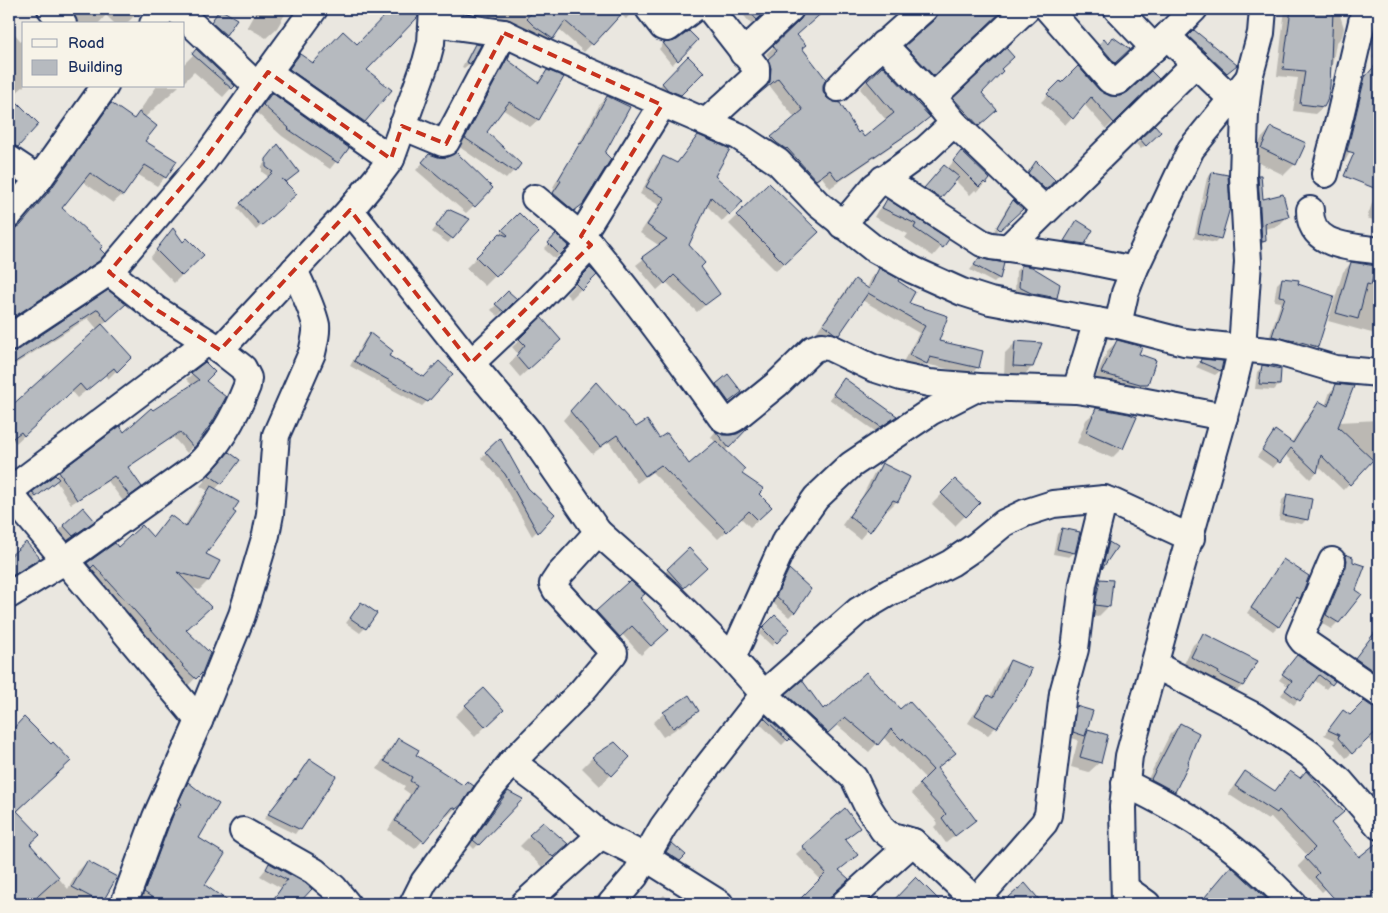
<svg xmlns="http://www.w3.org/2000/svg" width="1388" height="913" font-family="'Balsamiq Sans',sans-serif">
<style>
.shadow{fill:#0003}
.building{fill:#b6babf;stroke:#1b2f5e}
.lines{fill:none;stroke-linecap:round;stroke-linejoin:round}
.minor-casing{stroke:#1b2f5e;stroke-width:30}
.minor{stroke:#f7f3e8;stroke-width:26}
.marked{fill:none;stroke:#c8321e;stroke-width:4;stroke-dasharray:10 6;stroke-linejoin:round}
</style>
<rect width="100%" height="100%" fill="#eae7e0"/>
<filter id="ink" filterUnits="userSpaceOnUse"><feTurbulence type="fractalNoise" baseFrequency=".02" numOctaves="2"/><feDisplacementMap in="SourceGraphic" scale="10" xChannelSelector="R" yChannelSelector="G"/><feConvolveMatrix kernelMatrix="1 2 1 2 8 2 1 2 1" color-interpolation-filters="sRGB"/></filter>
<g filter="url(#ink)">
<g class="shadow">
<polygon points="79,9 141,9 126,24 115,24 106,15 98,24 76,24 70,18"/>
<polygon points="257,9 288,9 277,28 266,38 247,27"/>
<polygon points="393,9 418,9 416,16 365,70 390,90 356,129 282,77 300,55 312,64 357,46"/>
<polygon points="492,9 633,9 633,11 626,19 621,14 610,27 603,35 601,34 584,52 558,29 544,46 484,24"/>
<polygon points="742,9 767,9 751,24 740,11"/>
<polygon points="794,9 820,9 816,12 796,36 801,48 822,84 822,92 826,99 858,135 864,139 887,121 860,89 867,81 920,124 906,136 830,188 822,177 808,187 764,146 795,118 769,85 762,90 764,77 761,68 770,59 766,54 794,28 797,22 797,14"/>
<polygon points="937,9 989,9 995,16 926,82 899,53 929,26 932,21 932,14"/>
<polygon points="1057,9 1072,9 1064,17"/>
<polygon points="1285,9 1338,9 1344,28 1342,37 1336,43 1326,100 1323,107 1315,114 1293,111 1298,78 1277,76"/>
<polygon points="216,15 235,19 220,39 207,27"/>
<polygon points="9,27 24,45 24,86 9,99"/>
<polygon points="1194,32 1235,65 1225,75 1179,47"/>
<polygon points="1379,38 1379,61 1372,58"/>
<polygon points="1113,39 1128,49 1110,67 1095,50 1104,41 1107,45"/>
<polygon points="696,40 672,65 659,49 663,44 677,41"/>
<polygon points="476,45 469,64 464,68 462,67 471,50"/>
<polygon points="1006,50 1000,70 980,93 991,115 973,130 950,104"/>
<polygon points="197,51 233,86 223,97 194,72 184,82 184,64"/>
<polygon points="507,58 506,60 537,83 547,71 562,78 538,120 530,127 502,109 485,132 520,164 506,179 458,146 503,62"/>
<polygon points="688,58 702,72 670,105 652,94"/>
<polygon points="1379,62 1379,100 1340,170 1334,177 1356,87"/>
<polygon points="1157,79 1106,129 1084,104 1065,125 1041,102 1060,83 1061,85 1098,91 1110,97 1120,97"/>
<polygon points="157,86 179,86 144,118 144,142 165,177 157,186 137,174 122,195 113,203 82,181 61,208 99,249 98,260 89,269 9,322 9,286 14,282 9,277 9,231 14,230 18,228 42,199 103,113 112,105 133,120"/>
<polygon points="272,94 347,148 330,169 282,136 257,113"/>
<polygon points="607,97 603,154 582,204 567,217 547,200 555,188 553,187 577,148 600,104"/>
<polygon points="20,106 38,124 9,154 9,117"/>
<polygon points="1155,127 1155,137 1141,149 1136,144"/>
<polygon points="1271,128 1295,164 1284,175 1251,159 1261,139"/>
<polygon points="698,137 729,214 722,221 706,205 688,245 699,267 718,294 697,312 666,282 657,290 636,265 660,246 640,233 659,205 640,194 656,165 663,158 676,164"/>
<polygon points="277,146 293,177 285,183 290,199 256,230 237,208 269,177 262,172 262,166"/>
<polygon points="961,153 989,179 977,192 975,190 970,195 955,180 935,202 920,193 939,171 947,169"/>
<polygon points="430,155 438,158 492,188 466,213 416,170"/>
<polygon points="1036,163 1054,180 1042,192 1024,179"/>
<polygon points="1212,173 1220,238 1215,243 1194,238 1207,178"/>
<polygon points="1259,176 1262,200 1287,217 1278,226 1264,229 1265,241 1256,250 1250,185"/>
<polygon points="769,185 817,232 776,271 729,224"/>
<polygon points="1379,191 1379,222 1367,218 1375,195"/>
<polygon points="887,201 947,240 933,256 905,238 908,234 874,217 878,210"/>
<polygon points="1013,202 1016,214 994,234 993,233 1008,206"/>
<polygon points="448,211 452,238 448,243 432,232"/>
<polygon points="519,215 538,233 485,286 466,268"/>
<polygon points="1077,222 1084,244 1079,249 1061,246 1072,227"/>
<polygon points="556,236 568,246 555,259 544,249"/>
<polygon points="166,238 183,244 202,255 174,283 150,258"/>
<polygon points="979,259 999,278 994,283 970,270"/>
<polygon points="1351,263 1379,267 1379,335 1328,321 1343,272"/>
<polygon points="1021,266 1055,298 1050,302 1026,297 1015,292 1016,271"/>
<polygon points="590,269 595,275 571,299 566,294"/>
<polygon points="879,270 896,282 907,304 946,317 938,342 978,367 971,374 925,364 919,370 903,362 919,333 862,300 838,335 831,342 817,331 848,287 855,281 867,288 872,277"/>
<polygon points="1282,279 1333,297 1316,347 1312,351 1268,341 1281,302 1274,301 1277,284"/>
<polygon points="108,292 114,314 101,326 122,365 108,379 105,375 77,398 71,391 16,443 12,439 9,442 9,410 98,330 88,318 9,368 9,354 18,352"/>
<polygon points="508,293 515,299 498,316 491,310"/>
<polygon points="370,335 387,356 427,401 422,406 350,366 365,339"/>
<polygon points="520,340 552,348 520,377 509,364 518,354 512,347"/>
<polygon points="1016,342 1032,367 1022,377 1004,376 1005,353"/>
<polygon points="1117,342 1137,355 1147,383 1138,392 1094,381 1108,350"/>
<polygon points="1202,360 1222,362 1220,371 1215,375 1196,367"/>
<polygon points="205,364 204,381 212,420 187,453 173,437 127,468 135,492 123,501 108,481 71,504 56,481 25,506 23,503 33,493 60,473 124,434 153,412 193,386 186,379"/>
<polygon points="1262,367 1279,385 1274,390 1255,389 1257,372"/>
<polygon points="844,380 895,416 875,431 829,399"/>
<polygon points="595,383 636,429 659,440 689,466 716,443 711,437 715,432 722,436 730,437 742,433 725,451 741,474 757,494 763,515 750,527 741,518 718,539 652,472 637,483 609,442 592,454 563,420"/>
<polygon points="716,385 735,397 723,406 712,389"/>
<polygon points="1337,385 1339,422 1379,420 1379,452 1343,490 1317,465 1316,473 1310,479 1285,454 1273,468 1257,457 1275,432 1291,443 1313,409 1319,402 1325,406 1330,392"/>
<polygon points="1097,410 1122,448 1112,458 1077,443 1086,420"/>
<polygon points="500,440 527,489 554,514 532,536 500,479 481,458"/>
<polygon points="229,453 221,483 215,490 204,555 208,581 199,590 190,587 185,631 201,672 186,688 79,573 88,564 115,545 118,548 152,538 170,516 184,527 202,497 208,491 200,486"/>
<polygon points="883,465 897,501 888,510 886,508 860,539 842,525 862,497 874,473"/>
<polygon points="955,481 978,503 955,526 932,504"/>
<polygon points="1287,496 1307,519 1302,524 1279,520 1282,500"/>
<polygon points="88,525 68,540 59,530 64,526"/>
<polygon points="1062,529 1074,553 1069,557 1053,554 1057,534"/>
<polygon points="1107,546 1101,569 1099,571 1104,548"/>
<polygon points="689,550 695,577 673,597 657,580"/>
<polygon points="1345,555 1352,558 1354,590 1338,622 1331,629 1319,622 1338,562"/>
<polygon points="9,556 10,558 38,558 31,566 9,580"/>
<polygon points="1279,566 1299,598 1293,602 1278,626 1273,631 1247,613"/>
<polygon points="789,570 794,612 789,617 772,602 784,575"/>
<polygon points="1100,580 1109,606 1098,617 1086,615 1090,590"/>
<polygon points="628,584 639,598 658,639 641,655 622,634 610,646 588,622"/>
<polygon points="361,603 365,628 360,633 346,623"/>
<polygon points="775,617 788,629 772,646 759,634"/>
<polygon points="1379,627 1379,680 1351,664"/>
<polygon points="1204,635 1256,662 1242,686 1231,696 1182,668 1193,645"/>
<polygon points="1010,661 1023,687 1017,693 996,727 988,735 968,723 980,704 988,696 990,697 1003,669"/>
<polygon points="1293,662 1333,681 1326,689 1314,680 1294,705 1281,695 1288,686 1279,680"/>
<polygon points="802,682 823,711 900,711 954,753 936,769 974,820 946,843 934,827 938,823 911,793 926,779 894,746 893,747 883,737 869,752 836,724 819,740 779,703"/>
<polygon points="484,689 492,720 475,737 455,716"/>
<polygon points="1077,708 1085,735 1088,731 1100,762 1089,772 1071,767 1078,740 1069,737 1072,712"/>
<polygon points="697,711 687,722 663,737 653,723 664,713"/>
<polygon points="1339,716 1366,726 1379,717 1379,751 1368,738 1346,758 1334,744 1335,740 1324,735"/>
<polygon points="766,718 788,739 782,745 760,724"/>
<polygon points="24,719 26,803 17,812 29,844 68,889 78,871 87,862 115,877 100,904 9,904 9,734"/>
<polygon points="1180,725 1174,791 1164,800 1143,789 1170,734"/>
<polygon points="398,740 415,755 463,786 460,804 447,816 445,815 415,849 388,830 410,794 403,789 405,786 377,769 390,748"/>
<polygon points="615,744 628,757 600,786 582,768 592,758"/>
<polygon points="310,760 334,777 295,834 264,819"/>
<polygon points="1245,773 1274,792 1290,773 1359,859 1379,841 1379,872 1374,876 1379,882 1379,886 1359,904 1342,904 1331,884 1322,892 1298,866 1308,856 1271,817 1268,820 1228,794 1238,780"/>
<polygon points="188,784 203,885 206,887 194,904 139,904 136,902 165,824 174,814 171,811 179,793"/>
<polygon points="1379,786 1379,810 1367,797"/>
<polygon points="508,792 510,811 474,849 470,845"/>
<polygon points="845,810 858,828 844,840 838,871 830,895 822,904 797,904 821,880 796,854"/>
<polygon points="543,823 566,844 542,867 520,846"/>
<polygon points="672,845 679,861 675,865 662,858"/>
<polygon points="269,865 311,889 297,904 280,904 273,899 281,888 260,876"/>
<polygon points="1231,868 1270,904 1199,904"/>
<polygon points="664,895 672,904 654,904"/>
<polygon points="1080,898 1087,904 1074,904"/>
</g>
<g class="building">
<polygon points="220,9 237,19 226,35 211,22"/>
<polygon points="391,9 418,9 418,17 367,70 392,90 365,122 289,69 300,54 313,63 343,31 357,44"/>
<polygon points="537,9 626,9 593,45 565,21 553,39 534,26 526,18"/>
<polygon points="747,9 768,9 757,20"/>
<polygon points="805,9 826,9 797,35 806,45 802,48 826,79 823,85 823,91 827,98 834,102 840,103 858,133 860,131 864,137 894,113 867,81 883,66 930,117 915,129 838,181 830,170 816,180 787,148 786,149 777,143 771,137 803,110 778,78 754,98 770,82 771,68 768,59 777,51 773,46 800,20 804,14"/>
<polygon points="939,9 1004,9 934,76 905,46 934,20 938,14"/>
<polygon points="1291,9 1333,11 1330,86 1327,101 1324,107 1300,104 1305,71 1283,69"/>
<polygon points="1194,30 1237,65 1227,73 1188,36"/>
<polygon points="689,31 698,40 678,61 663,43 677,40"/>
<polygon points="1113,37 1130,49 1115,63 1099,44 1104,39 1108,44"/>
<polygon points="475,44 481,45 470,64 466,62"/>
<polygon points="1006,48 1014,57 1001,69 1003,71 982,93 997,110 979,126 953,98"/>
<polygon points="196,49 235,86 232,89 192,54"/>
<polygon points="510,53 508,60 539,83 547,70 564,77 539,120 509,102 487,132 521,164 515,172 465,138"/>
<polygon points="688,56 704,72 681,95 668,90 662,83"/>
<polygon points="1379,61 1379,190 1344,176 1354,153 1347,151 1365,77"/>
<polygon points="1078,66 1099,90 1110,96 1120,96 1128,92 1151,71 1159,79 1114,123 1091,97 1073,119 1047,94 1060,81 1061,83"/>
<polygon points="272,93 349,148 338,163 288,129 289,128 263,105"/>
<polygon points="9,94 39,124 18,147 9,144"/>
<polygon points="607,96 630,107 605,153 611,159 583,204 574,211 553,193 561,181 558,180 580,143 581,144"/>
<polygon points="111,103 134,119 139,112 157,126 145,141 177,161 166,178 145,165 123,196 90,173 62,208 103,246 100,249 105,254 99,261 9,320 9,230 15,229 21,225 51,189"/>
<polygon points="1155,125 1161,132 1146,146 1140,139"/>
<polygon points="1271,127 1306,143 1296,165 1261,148"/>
<polygon points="698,135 730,149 715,176 743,201 730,215 711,197 689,245 705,263 701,267 720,294 705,305 674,275 665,284 642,257 667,239 647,225 665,198 646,187 663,156 677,163"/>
<polygon points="278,144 299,172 286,182 282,179 297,194 261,226 240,203 273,172 266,167 266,159"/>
<polygon points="961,151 990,179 986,184 984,182 979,187 953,161"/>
<polygon points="456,152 493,188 475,207 422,162 429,154 438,157 447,157"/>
<polygon points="1036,161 1055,180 1046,190 1046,188 1045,189 1028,173"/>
<polygon points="944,165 959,177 941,198 924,188"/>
<polygon points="1212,172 1228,175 1230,208 1221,239 1198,233"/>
<polygon points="1258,175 1261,175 1263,199 1283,194 1289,217 1265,223 1266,241 1262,242"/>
<polygon points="769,183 819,232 785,264 736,215"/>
<polygon points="887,199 949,239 943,248 914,228 916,224 882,208"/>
<polygon points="1013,200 1023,209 1000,230 997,227"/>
<polygon points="448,209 470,219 453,239 436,226"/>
<polygon points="519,213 539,233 496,277 476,257 500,233 507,236 508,235 502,230"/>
<polygon points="1077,220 1093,230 1085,244 1064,241"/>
<polygon points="173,228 183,242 187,238 204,255 182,276 156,250"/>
<polygon points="556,234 569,246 560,255 548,243"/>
<polygon points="979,258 1004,263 1000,279 974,265"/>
<polygon points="1351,262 1376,266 1371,285 1367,284 1358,319 1336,313"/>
<polygon points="1021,265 1032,267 1060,284 1057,298 1031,293 1019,287"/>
<polygon points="590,268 597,275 582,290 575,283"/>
<polygon points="879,268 899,279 898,281 915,292 909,303 948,316 939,341 983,351 979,368 930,357 927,364 909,355 925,326 868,293 839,335 834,333 823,324 855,279 869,289"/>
<polygon points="1282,278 1299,280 1298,284 1334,296 1318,347 1294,340 1294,341 1272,336 1285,297 1279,296"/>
<polygon points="108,290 126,304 107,321 98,309 9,366 9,353 17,351"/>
<polygon points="508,291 517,299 504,312 495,304"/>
<polygon points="541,317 561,340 528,370 516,356 525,345 519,339"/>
<polygon points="102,324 132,357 117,372 114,368 86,391 80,384 24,436 21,432 9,441 9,408"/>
<polygon points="370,333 393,351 389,356 424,377 439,361 453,374 428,402 354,361"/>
<polygon points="1117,340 1142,347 1139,354 1156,360 1148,384 1140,384 1101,373"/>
<polygon points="1015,341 1042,343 1033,367 1013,366"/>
<polygon points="1201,359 1223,361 1221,371 1200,362"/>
<polygon points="205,362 215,372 206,381 226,397 213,421 194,448 180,432 128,467 142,487 130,496 114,476 77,500 59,472 120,426 124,432 151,408 153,410 199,380 191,373"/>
<polygon points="1262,365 1281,369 1280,385 1259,384"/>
<polygon points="728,374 742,392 729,402 716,384"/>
<polygon points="844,378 897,416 881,427 833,394"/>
<polygon points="596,382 636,427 647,420 659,438 667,433 689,464 716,441 745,469 742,474 764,489 759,494 772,507 758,520 749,511 727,532 661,465 645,476 617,435 600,447 570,411"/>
<polygon points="1336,384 1354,386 1338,427 1373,460 1350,485 1321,455 1317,473 1291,448 1280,463 1262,450 1275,430 1293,443 1319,401 1328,406"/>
<polygon points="1096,408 1129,414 1137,417 1123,449 1086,432"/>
<polygon points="748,428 729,448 715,431 723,435 730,435 737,434"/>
<polygon points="500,438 528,488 555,514 538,533 505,474 485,452"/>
<polygon points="229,452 240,460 222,484 209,475"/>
<polygon points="882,463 910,477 898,502 893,500 870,532 849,516 870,487"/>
<polygon points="55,475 59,479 36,497 32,492"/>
<polygon points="955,479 980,503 966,517 941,493"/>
<polygon points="211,486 239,502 233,511 236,513 206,554 220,561 209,581 177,572 211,607 186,630 210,653 202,673 196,679 182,666 183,665 94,565 91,568 87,563 115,543 118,547 142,525 153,537 170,515 186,527"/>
<polygon points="1287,494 1312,499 1308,520 1283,515"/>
<polygon points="83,507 95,521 73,536 63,525"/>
<polygon points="1062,528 1080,532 1075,553 1057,549"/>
<polygon points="26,542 40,558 9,578 9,557"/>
<polygon points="1109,542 1117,547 1102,569"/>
<polygon points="689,548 707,567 684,588 667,569"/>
<polygon points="1345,554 1353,557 1353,562 1365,566 1356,590 1362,594 1339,623 1326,615 1346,567 1347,560"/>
<polygon points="1283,559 1309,576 1300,599 1297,597 1279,627 1251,608"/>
<polygon points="789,569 811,589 795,613 776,596"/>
<polygon points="1100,579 1113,580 1110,607 1095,605"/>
<polygon points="631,581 645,594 640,598 669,630 651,646 632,626 620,637 596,611 628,582 629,583"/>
<polygon points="361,602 377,613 366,629 350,618"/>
<polygon points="775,615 790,629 777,643 762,628"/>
<polygon points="1379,627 1379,675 1355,658"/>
<polygon points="1203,633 1258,661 1243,686 1218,674 1219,672 1191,657"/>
<polygon points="1297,655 1335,681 1332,685 1319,675 1300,701 1285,690 1292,681 1282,674"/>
<polygon points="1010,660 1032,669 1024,687 1023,687 997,728 975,715 988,695 993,698"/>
<polygon points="866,672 900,709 909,701 956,753 937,768 976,820 955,836 942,818 946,814 919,784 933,770 903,738 902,740 891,729 878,745 845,717 828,733 786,694 802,680 823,709 825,707 827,708"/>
<polygon points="484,688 504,710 486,727 465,705"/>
<polygon points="689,695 699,711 673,728 663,712"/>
<polygon points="1364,701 1371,706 1379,708 1379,729 1352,754 1338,738 1339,735 1328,730 1343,710 1350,715"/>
<polygon points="1076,706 1093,711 1085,736 1073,732"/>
<polygon points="766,716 790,739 788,741 764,718"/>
<polygon points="24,717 51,744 53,742 71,761 17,811 40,835 30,844 59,877 29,904 9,904 9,733"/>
<polygon points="1180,723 1199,733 1188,762 1189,763 1175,792 1151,779"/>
<polygon points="1088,729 1108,735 1101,763 1080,757"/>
<polygon points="398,738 419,750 416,755 463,785 467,781 474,786 461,805 456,809 453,807 424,842 411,831 395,821 417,785 410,781 412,777 384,761"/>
<polygon points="615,742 630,757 612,776 592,757"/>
<polygon points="310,759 336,776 301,830 268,814 295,779 296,780"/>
<polygon points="1245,771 1275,791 1290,771 1300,778 1306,771 1344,812 1331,823 1359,857 1379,841 1379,904 1339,904 1315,877 1319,873 1305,858 1315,848 1279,810 1277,813 1235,786"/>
<polygon points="188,782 203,794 219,804 199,838 225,854 205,885 232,904 162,904 144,892 170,823 174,813 182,804 179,801"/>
<polygon points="508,791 523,799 479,845 473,840"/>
<polygon points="845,808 860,828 845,839 858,855 839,870 849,879 834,893 825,904 795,904 826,873 802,846"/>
<polygon points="543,822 568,844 553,857 529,835"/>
<polygon points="672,843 686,855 680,861 666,852"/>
<polygon points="87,861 117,877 102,903 72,887"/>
<polygon points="269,863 305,883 312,889 298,904 270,904 287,880 266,869"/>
<polygon points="1231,866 1245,879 1272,904 1199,904"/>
<polygon points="916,877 943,904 890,904"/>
<polygon points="1025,883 1043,904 1001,904"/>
</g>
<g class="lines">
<g class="minor-casing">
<g id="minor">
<polyline points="51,9 63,24"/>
<polyline points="176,9 257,86"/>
<polyline points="649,9 663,27 668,28 693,9"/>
<polyline points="1048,9 1110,80 1115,82 1118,81 1167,36 1194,9"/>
<polyline points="1117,9 1154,48"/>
<polyline points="433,23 504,33 550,55 738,136 778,162 818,204 873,248 913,270 962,292 990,301 1118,325 1125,293 1134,270 1191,149 1249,78"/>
<polyline points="153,24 164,9"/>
<polyline points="1167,36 1244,111"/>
<polyline points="883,44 933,97 954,123 1045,210"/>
<polyline points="743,53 790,9"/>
<polyline points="268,72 391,159"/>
<polyline points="838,88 863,63 924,9"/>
<polyline points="933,97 1026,9"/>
<polyline points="706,122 756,76 756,68 710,9"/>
<polyline points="402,126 443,143 446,142 504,33"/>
<polyline points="9,159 39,179"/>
<polyline points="1325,174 1340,116 1365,9"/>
<polyline points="883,179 982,243 991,246 1008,248 1195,64"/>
<polyline points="535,198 581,236"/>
<polyline points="350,210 471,363 529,432 598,532 559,575 553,584 556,590 614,653 581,692 512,762"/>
<path d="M 1310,210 C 1310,248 1351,246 1379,251"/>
<polyline points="9,215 39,179 105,86"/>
<polyline points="842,225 875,186 926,149 954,123"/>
<path d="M 591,245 C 637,300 679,358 721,417 C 726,421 729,422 735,418 L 777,384 L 813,349 L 821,346 L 829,347 L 873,368 L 901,377 L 929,383 L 979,387 L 1076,390 L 1110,395 L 1224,417"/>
<polyline points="1008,248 1076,258 1134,270"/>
<polyline points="1118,325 1184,342 1278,352 1335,369 1379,373"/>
<polyline points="9,338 109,272 202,163 314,9"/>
<polyline points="220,350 350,210 376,179 391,159 426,62 431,43 433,9"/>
<polyline points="471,363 536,302 591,245 581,236 662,105"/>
<polyline points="1076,390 1097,321"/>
<polyline points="9,491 207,342"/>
<polyline points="9,493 199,721"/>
<polyline points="598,532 669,595 732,658 764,694 854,778 867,805 883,830 889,835 913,842"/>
<polyline points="1332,561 1300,637 1303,641 1379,693"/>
<path d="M 9,595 L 64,561 L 197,466 C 219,445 236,414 247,386 L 248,378 L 243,368 L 220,350 L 157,310 L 109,272"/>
<polyline points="732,658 784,543 816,498 851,465 930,412 979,387"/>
<polyline points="1155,665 1254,716 1310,754 1341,782 1379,826"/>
<path d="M 1125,783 C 1145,793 1165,803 1183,814 C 1224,838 1261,871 1293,904"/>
<polyline points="243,831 314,871 334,888 347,904"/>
<polyline points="1126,889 1147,904"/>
<polyline points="976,901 1044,823 1048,815 1063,693 1075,649 1083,584 1104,499 1115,503 1191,538"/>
<path d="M 124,904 L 156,817 L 199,721 L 242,615 L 266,535 L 270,514 L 276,435 L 312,353 C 314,344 317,334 316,325 C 312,307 302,287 294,270"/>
<polyline points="413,904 424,882 458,836 487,793 512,762 544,786 601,835"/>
<polyline points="524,904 601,835 645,857 720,904"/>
<polyline points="611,904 635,876 663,827 700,776 764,694 858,611 890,592 918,580 951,563 976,546 1004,523 1025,513 1053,504 1104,499"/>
<polyline points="844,904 913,842 979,904"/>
<polyline points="1125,904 1123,807 1129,756 1175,589 1234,381 1242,348 1248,262 1243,176 1245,112 1249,78 1261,33 1263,9"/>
</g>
</g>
<use href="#minor" class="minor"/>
</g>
</g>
<path class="marked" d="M 504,33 L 662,105 L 581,236 L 591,245 L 471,363 L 350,210 L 220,350 L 157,310 L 109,272 L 202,163 L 268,72 L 391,159 L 402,126 L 446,144 Z"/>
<rect width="1388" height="913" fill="none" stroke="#f7f3e8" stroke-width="30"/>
<rect x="15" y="15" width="1358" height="883" fill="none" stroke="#1b2f5e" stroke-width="2" filter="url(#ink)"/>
<rect x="22" y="22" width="162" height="65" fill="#f7f3e8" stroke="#9fa5b1"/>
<rect x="32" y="39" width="25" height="8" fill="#f7f3e8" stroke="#9fa5b1"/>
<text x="68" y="48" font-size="15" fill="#1b2f5e">Road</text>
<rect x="32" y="60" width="25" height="15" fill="#b6babf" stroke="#9fa5b1"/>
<text x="68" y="72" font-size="15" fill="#1b2f5e">Building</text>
</svg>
